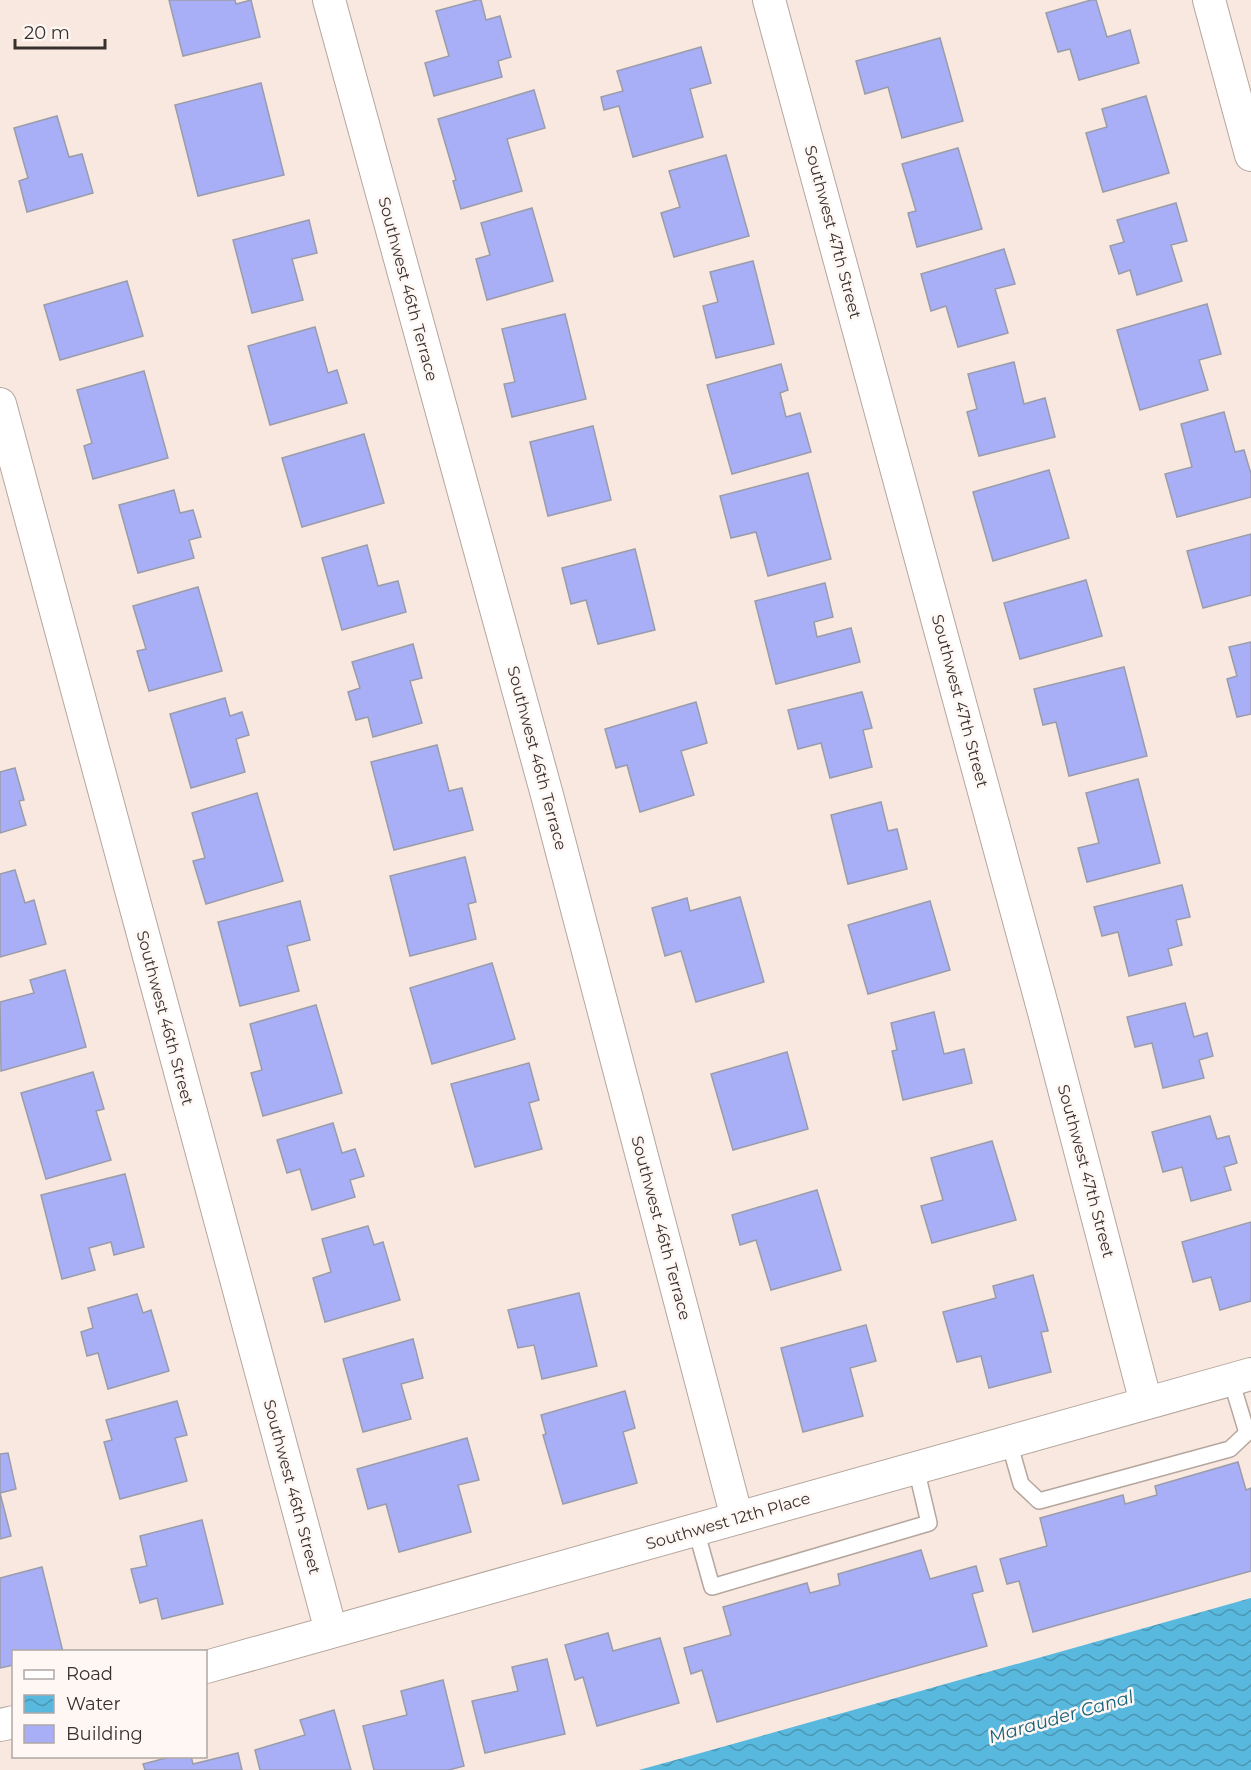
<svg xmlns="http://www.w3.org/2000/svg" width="1251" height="1770" font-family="Montserrat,sans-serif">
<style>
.water{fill:url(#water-waves)}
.building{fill:#a9aff7;stroke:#9a9caa;stroke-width:1.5}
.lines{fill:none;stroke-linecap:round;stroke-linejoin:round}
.lane-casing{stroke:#b5a69e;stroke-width:18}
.street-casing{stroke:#b5a69e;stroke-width:34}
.lane{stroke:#fff;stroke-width:15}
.street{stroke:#fff;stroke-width:32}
.labels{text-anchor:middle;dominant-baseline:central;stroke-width:5;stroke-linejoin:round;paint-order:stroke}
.street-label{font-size:16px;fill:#37312e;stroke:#fef7f4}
.water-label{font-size:18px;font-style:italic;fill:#146079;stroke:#fef7f4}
</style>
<defs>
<pattern id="water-waves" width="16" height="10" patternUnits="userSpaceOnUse" patternTransform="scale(1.5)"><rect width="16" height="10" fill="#59b8dd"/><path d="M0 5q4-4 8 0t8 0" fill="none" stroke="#4a96b4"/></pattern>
</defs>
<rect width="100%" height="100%" fill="#f8e8df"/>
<polygon class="water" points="1251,1598 1251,1770 639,1770 697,1754"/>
<g class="building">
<polygon points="169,0 235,0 236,4 251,0 260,37 183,56"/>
<polygon points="477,0 481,0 486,20 500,16 511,57 498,61 502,77 434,96 425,63 449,56 436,11"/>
<polygon points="1091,0 1096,0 1107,37 1130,30 1139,63 1079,80 1070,49 1058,52 1046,13"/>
<polygon points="940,38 963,121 902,138 888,87 865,94 856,61"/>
<polygon points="701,47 711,83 690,89 703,137 633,157 619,106 604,110 601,97 623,91 617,71"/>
<polygon points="261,83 284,175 198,196 175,105"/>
<polygon points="534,90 545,128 507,139 522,191 461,209 453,181 456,180 438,119"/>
<polygon points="1146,96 1169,173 1103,192 1086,133 1107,127 1102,109"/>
<polygon points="57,116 69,157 82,154 93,193 27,212 19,181 28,178 14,128"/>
<polygon points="958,148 982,229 917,247 908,213 916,211 902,164"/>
<polygon points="726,155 749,236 674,257 661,213 680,207 669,171"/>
<polygon points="1176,203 1187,241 1171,245 1182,281 1137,295 1130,270 1119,274 1110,246 1124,242 1117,220"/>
<polygon points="532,208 553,281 487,300 476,259 490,255 481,223"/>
<polygon points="309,220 317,253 292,259 303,300 252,313 233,240"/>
<polygon points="1004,249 1015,284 995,289 1008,333 958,347 946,306 931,311 921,274"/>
<polygon points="753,261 774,344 716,358 703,306 718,302 710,272"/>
<polygon points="127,281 143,336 60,360 44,305"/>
<polygon points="1207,304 1221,354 1199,360 1208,390 1140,410 1117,330"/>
<polygon points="565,314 586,399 512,417 504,384 515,382 502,329"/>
<polygon points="315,327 328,373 337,370 347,403 270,425 248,346"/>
<polygon points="1014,362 1024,404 1045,398 1055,437 979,456 967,412 977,409 968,374"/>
<polygon points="781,364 788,390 780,393 786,417 800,413 811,452 732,474 707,385"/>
<polygon points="144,371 168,458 93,479 84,446 92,443 77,390"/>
<polygon points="1224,412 1235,452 1244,450 1251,474 1251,497 1177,517 1165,474 1192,467 1181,424"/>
<polygon points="593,426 611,500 548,516 530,442"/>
<polygon points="364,434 384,503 302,527 282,458"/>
<polygon points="1049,470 1069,538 993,561 973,492"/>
<polygon points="808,473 831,559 768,576 756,532 731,538 720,496"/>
<polygon points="174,490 180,513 193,510 201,537 189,540 194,558 138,573 119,505"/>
<polygon points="1251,534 1251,595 1203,608 1187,551"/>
<polygon points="367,545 378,586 398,581 406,612 342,630 322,558"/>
<polygon points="635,549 655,630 598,644 586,600 571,604 562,568"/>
<polygon points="1086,580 1102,636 1020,659 1004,603"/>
<polygon points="825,583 833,617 814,622 817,637 851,628 860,662 776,684 755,601"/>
<polygon points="198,587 222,671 149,691 137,651 146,649 133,606"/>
<polygon points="1251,642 1251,714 1237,717 1227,679 1237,676 1229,647"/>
<polygon points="413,644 422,678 410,681 422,723 373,737 368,717 356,720 348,692 360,688 352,662"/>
<polygon points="1124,667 1147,756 1069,776 1056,722 1043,725 1034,689"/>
<polygon points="862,692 872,728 863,730 872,767 830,778 821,743 798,749 788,710"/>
<polygon points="225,698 230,716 242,712 249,735 236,739 245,772 191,788 170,714"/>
<polygon points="696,702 707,743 681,751 694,795 640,812 627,765 616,768 605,729"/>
<polygon points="437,745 449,791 462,788 473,830 394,850 371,762"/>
<polygon points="15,768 24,800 19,801 26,825 0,833 0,772"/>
<polygon points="1138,779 1160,863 1087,882 1078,848 1099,843 1086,793"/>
<polygon points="257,793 283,881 206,904 193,861 205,858 192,813"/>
<polygon points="881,802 888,831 897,829 907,869 848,884 831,815"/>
<polygon points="465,857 476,902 468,904 476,939 410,956 390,876"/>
<polygon points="15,870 25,903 34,900 46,944 0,957 0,874"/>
<polygon points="1182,885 1190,917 1176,920 1182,945 1168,949 1172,965 1129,976 1118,932 1102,936 1094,907"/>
<polygon points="740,897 764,982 696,1002 681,951 665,956 652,908 687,898 690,911"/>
<polygon points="300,901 310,940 287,946 299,991 240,1006 218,922"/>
<polygon points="930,901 950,970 868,994 848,925"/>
<polygon points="492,963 515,1039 432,1064 410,988"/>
<polygon points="65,970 86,1047 1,1071 0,1002 34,993 30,980"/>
<polygon points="1185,1003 1194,1037 1207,1033 1213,1056 1199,1060 1204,1078 1163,1088 1152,1043 1135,1047 1127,1017"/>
<polygon points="316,1005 342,1093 263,1116 251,1073 262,1070 250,1024"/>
<polygon points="934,1012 944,1054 964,1049 972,1083 903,1100 892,1051 897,1050 891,1023"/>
<polygon points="787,1052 808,1129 733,1150 711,1074"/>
<polygon points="529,1063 539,1100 529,1103 542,1149 475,1167 451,1084"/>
<polygon points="93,1072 104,1109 96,1111 111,1160 46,1179 21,1093"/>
<polygon points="1210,1116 1217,1139 1229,1136 1237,1163 1224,1167 1231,1190 1191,1201 1182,1167 1163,1172 1152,1132"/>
<polygon points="333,1123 342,1153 355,1149 364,1176 350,1180 355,1197 312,1210 300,1169 287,1173 277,1140"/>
<polygon points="992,1141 1016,1220 932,1243 921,1206 943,1200 931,1158"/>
<polygon points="125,1174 144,1247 114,1255 111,1242 89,1248 95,1270 62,1279 41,1195"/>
<polygon points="817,1190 841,1270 771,1290 756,1240 740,1245 732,1215"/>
<polygon points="1251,1222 1251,1301 1220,1310 1211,1277 1193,1282 1182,1242"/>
<polygon points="368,1226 374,1245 383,1242 400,1300 325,1322 313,1278 331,1272 322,1239"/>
<polygon points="1033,1275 1048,1331 1041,1332 1051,1372 989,1388 981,1356 957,1362 943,1312 996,1298 993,1286"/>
<polygon points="579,1293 597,1366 542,1379 534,1345 518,1348 508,1310"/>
<polygon points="137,1294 143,1313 151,1310 169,1371 108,1389 98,1353 87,1356 81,1332 93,1328 88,1308"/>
<polygon points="866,1325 876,1361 850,1368 863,1416 803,1432 781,1348"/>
<polygon points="413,1339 423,1378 401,1384 411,1419 363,1432 343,1359"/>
<polygon points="625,1391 635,1428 623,1432 637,1483 563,1504 543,1435 546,1434 541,1415"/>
<polygon points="177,1401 187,1435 175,1438 187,1481 120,1499 104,1442 112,1440 106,1420"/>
<polygon points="467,1438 479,1480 458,1485 471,1532 399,1552 386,1504 368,1509 357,1469"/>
<polygon points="8,1453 16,1489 0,1493 11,1536 0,1539 0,1454"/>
<polygon points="1238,1462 1246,1490 1251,1488 1251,1571 1033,1632 1019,1581 1007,1584 1000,1559 1047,1546 1040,1518 1123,1495 1125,1504 1157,1495 1155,1486"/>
<polygon points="202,1520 223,1604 162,1619 157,1598 140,1603 131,1569 147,1566 140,1536"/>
<polygon points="921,1550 930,1579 976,1566 983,1591 972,1594 987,1646 717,1722 702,1670 691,1674 684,1648 731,1635 723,1607 807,1583 810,1593 840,1585 838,1574"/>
<polygon points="42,1567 63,1652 14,1652 14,1665 0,1668 0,1578"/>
<polygon points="608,1633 613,1651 660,1638 679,1703 597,1726 583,1677 575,1680 565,1645"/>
<polygon points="547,1659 565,1734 485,1753 472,1701 518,1691 512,1667"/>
<polygon points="443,1680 464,1766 449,1770 374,1770 363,1726 407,1715 401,1691"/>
<polygon points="334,1710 351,1770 260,1770 255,1750 305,1735 300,1720"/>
<polygon points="238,1753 242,1770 145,1770 143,1764 174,1756 191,1756 193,1764"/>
</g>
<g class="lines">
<g class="lane-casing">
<g id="lane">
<polyline points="1009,1442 1021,1484 1039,1501 1230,1449 1247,1433 1231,1380"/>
<polyline points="696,1530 712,1587 929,1523 916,1468"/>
</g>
</g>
<g class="street-casing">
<g id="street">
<polyline points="329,0 547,795 737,1518"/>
<polyline points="769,0 1045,1016 1146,1403"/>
<polyline points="1209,0 1251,155"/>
<polyline points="0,404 331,1631"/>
<polyline points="206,1667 1251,1374"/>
<polyline points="0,1725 14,1722"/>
</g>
</g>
<use href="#lane" class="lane"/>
<use href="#street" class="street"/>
</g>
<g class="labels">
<g class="street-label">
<text transform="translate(833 232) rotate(75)">Southwest 47th Street</text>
<text transform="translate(408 289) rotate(75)">Southwest 46th Terrace</text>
<text transform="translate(960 701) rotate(75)">Southwest 47th Street</text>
<text transform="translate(537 758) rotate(75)">Southwest 46th Terrace</text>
<text transform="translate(165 1018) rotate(75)">Southwest 46th Street</text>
<text transform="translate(1086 1171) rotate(75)">Southwest 47th Street</text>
<text transform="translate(661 1228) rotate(75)">Southwest 46th Terrace</text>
<text transform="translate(292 1487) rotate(75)">Southwest 46th Street</text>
<text transform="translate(728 1521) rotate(-16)">Southwest 12th Place</text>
</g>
<g class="water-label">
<text transform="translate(1061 1717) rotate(-16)">Marauder Canal</text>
</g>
</g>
<rect x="12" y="1650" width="195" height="108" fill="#fef7f4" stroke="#aea8a5" stroke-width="1.5"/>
<rect x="24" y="1670" width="30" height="9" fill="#ffffff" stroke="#aea8a5" stroke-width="1.5"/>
<text x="66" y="1680" font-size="18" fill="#37312e">Road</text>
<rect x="24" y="1695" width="30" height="18" fill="url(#water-waves)" stroke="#aea8a5" stroke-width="1.5"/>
<text x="66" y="1710" font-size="18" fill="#37312e">Water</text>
<rect x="24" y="1725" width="30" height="18" fill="#a9aff7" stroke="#aea8a5" stroke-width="1.5"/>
<text x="66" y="1740" font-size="18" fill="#37312e">Building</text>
<path d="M15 39v9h90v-9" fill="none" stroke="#37312e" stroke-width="3"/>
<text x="24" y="39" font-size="18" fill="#37312e" stroke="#fef7f4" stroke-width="4.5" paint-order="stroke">20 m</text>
</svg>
